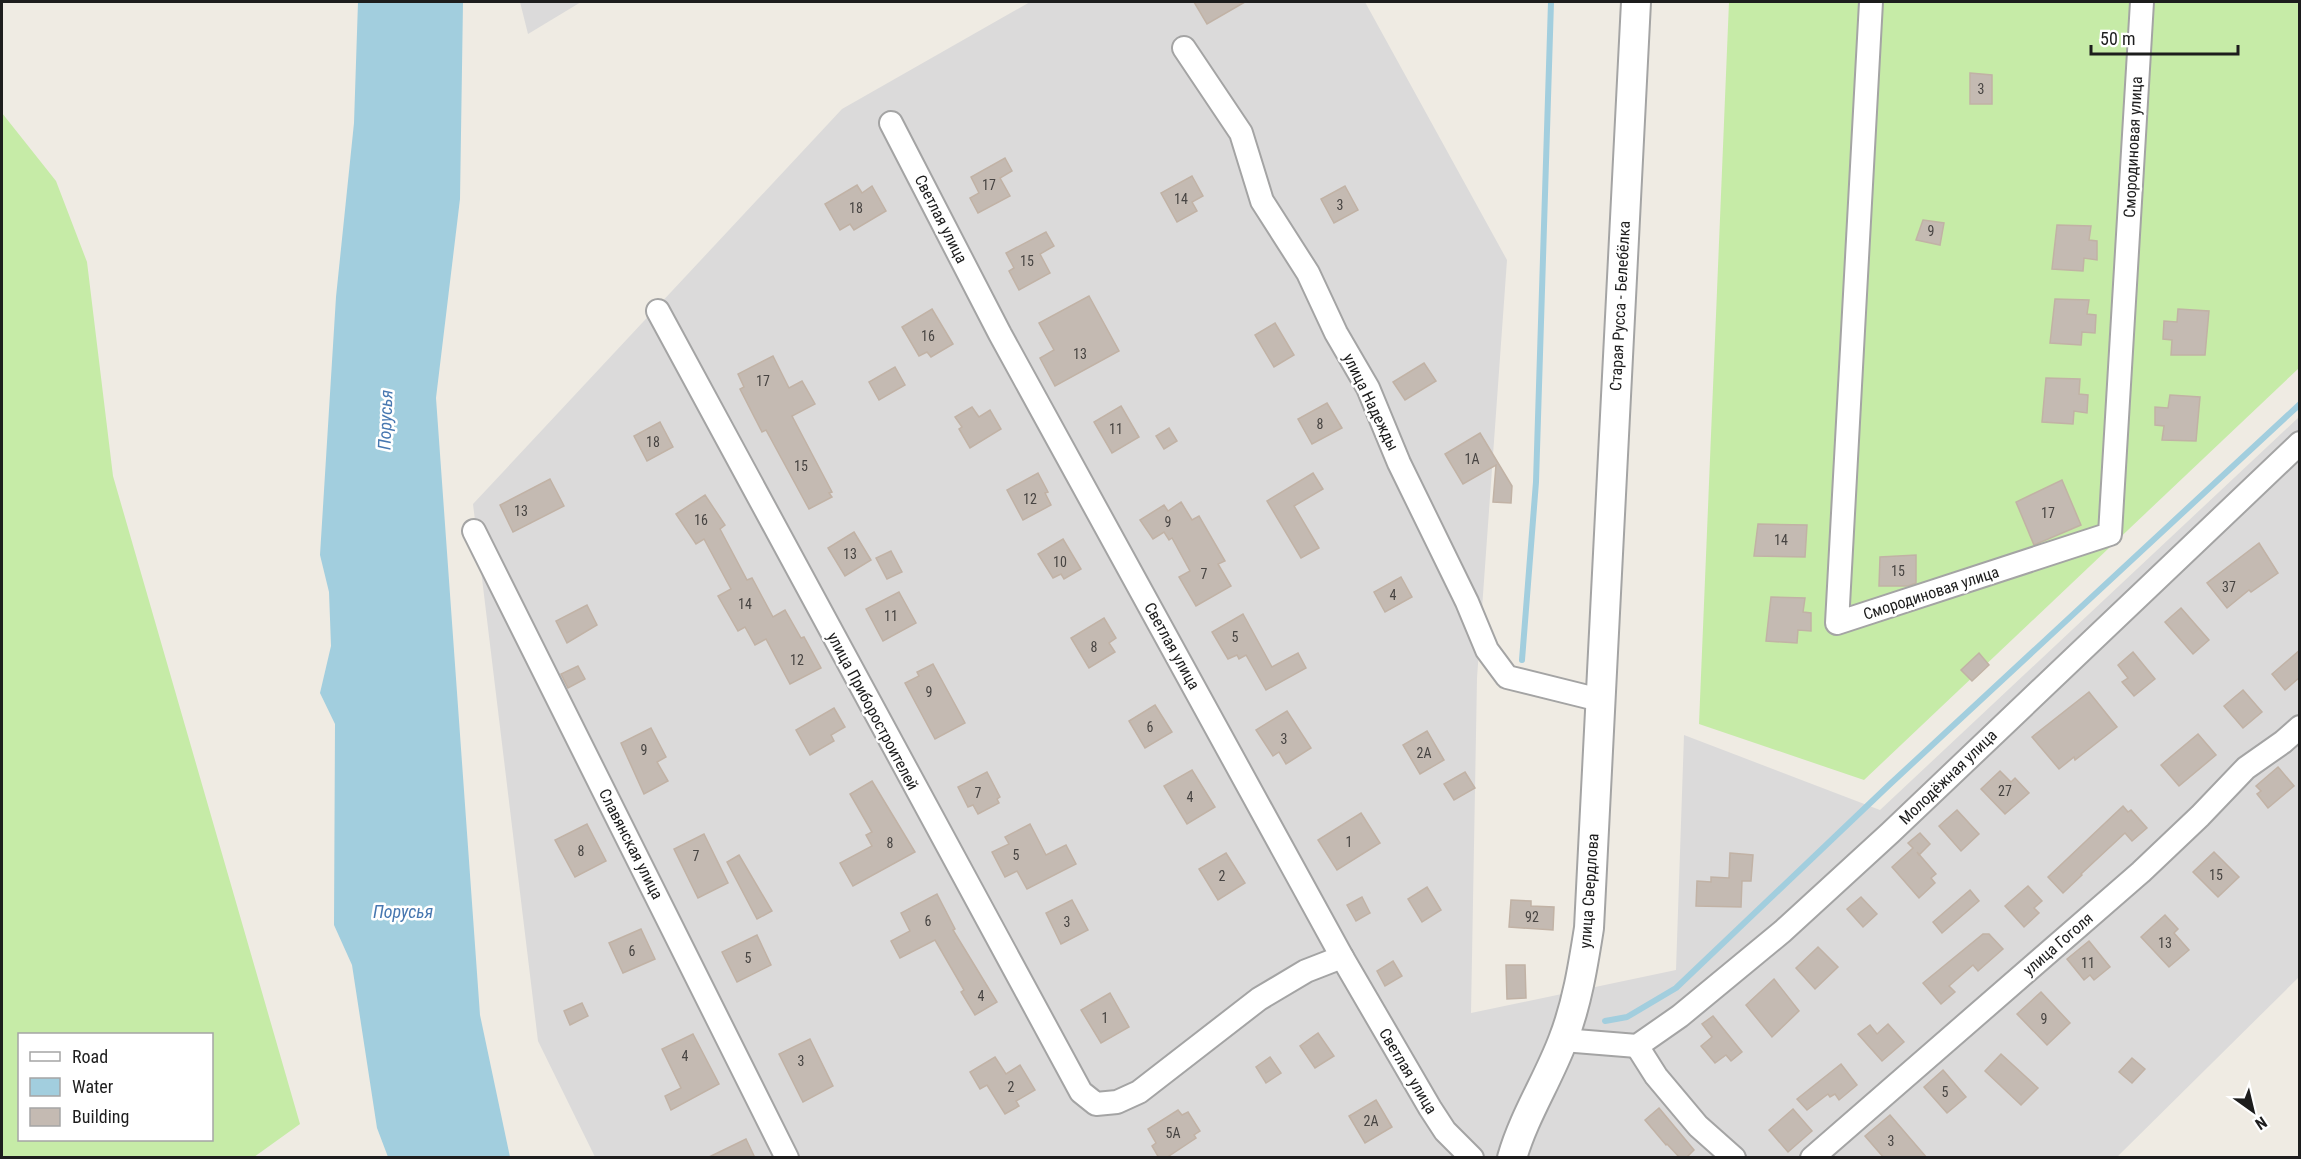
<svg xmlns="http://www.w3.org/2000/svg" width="2301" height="1159" font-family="'Roboto Condensed',sans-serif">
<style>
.residential{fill:#dbdada}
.grass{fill:#c6eba7;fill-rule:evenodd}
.water{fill:#a2cede}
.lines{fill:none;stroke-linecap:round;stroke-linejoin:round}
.stream{stroke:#a2cede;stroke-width:6}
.building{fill:#c4bab2;stroke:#c1b2a5;stroke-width:1.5}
.minor-casing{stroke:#a4a4a4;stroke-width:26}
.tertiary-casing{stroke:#a4a4a4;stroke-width:32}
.minor{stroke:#fff;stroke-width:22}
.tertiary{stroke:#fff;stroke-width:28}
.labels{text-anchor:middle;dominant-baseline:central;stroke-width:5;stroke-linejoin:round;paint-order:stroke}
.number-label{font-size:14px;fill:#474442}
.street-label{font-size:16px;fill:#1d1d1d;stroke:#fff}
.water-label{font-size:18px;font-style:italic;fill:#4777b0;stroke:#fff}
</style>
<rect width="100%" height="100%" fill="#efebe3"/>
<g class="residential">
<polygon points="520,2 581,2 528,34"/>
<polygon points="1030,2 1365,2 1507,260 1477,678 1471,1013 1676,970 1684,735 1880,810 2299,417 2299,977 2117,1157 595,1157 538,1041 473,504 842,109"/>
</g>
<g class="grass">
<polygon points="1729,2 2299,2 2299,368 1864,780 1699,724"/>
<path d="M 2,113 L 56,181 L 87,262 L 113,476 L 300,1124 L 254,1157 L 2,1157 ZM 20,1034 L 212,1034 L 212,1140 L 20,1140 Z"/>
</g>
<polygon class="water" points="358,2 463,2 460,199 436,398 480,1015 510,1157 388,1157 377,1128 352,965 334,925 335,724 320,693 331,646 329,592 320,555 336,297 354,123"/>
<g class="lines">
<g class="stream">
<polyline points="1522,660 1536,482 1551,2"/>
<polyline points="1605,1021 1627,1017 1676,988 1888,786 2300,404"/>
</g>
</g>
<g class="building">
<polygon points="1194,2 1245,2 1207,24"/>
<polygon points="1970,73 1992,75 1992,104 1970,104"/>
<polygon points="1005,158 1012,171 1000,178 1010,196 978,213 970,198 979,193 971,177"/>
<polygon points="1192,176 1203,196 1192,202 1197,211 1177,222 1161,193"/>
<polygon points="857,185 862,193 872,186 886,211 854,230 850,224 840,230 825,204"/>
<polygon points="1345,186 1358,210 1334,223 1321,199"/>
<polygon points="1923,220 1944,223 1940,245 1916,240"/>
<polygon points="2057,225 2091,226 2089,240 2097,241 2097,260 2084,258 2083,271 2052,269"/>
<polygon points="1046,232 1054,246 1040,254 1050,273 1019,290 1009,271 1014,268 1006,253"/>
<polygon points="1089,296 1119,351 1055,386 1040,358 1054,350 1039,323"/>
<polygon points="2055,299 2089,300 2087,314 2096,315 2095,333 2082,332 2081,345 2050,343"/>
<polygon points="932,309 953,344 931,357 927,352 919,356 902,327"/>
<polygon points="2178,309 2209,311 2205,355 2171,355 2172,340 2163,339 2164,321 2177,322"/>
<polygon points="1275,323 1294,355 1274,367 1255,335"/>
<polygon points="773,356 789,388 802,381 815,404 792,416 832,492 829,493 832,497 809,509 766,430 762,432 740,389 744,387 738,374"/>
<polygon points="1424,363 1436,381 1405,400 1393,382"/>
<polygon points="895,367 905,385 879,400 869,382"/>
<polygon points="2046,378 2080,379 2079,394 2088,395 2087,413 2074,411 2073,424 2042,422"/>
<polygon points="2170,395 2200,397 2196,441 2162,440 2164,426 2155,425 2155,407 2168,408"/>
<polygon points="1327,403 1342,428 1312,444 1298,419"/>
<polygon points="1121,406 1139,437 1112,453 1094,422"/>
<polygon points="972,407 979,417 990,410 1001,429 970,448 959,429 962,427 955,417"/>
<polygon points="660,422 673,447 647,461 634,436"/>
<polygon points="1169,428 1177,441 1164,449 1156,436"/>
<polygon points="1480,433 1512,486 1511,503 1493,502 1496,465 1463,484 1445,454"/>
<polygon points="1038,473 1048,492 1045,493 1051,505 1023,520 1007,490"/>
<polygon points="1313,473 1323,489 1294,506 1319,548 1301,558 1267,501"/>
<polygon points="550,479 564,506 513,532 500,505"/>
<polygon points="2062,480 2081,525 2034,545 2016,502"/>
<polygon points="705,495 725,525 720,529 747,580 752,578 773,617 785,610 801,638 804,637 821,668 790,684 766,639 755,645 745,627 738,631 718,596 731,589 704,539 696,544 676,514"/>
<polygon points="1181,502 1192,520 1199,516 1225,561 1218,564 1231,586 1196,606 1179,577 1190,571 1172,538 1169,540 1164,532 1153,539 1140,520 1164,505 1168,511"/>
<polygon points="1758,524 1807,525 1805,557 1754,556"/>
<polygon points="854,532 871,560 845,576 828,548"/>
<polygon points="1063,539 1081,569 1064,579 1061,574 1053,578 1038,554"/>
<polygon points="2259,543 2278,573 2251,592 2249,590 2227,608 2207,583"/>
<polygon points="891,551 902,572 887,579 876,558"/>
<polygon points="1916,555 1916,583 1908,586 1879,586 1880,557"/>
<polygon points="1401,577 1412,597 1385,612 1374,592"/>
<polygon points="899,592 916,623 883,641 866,609"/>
<polygon points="1771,597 1805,598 1803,612 1811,613 1811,631 1798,630 1797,643 1766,641"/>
<polygon points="587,605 597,625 567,643 556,621"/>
<polygon points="2181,608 2209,640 2193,654 2165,622"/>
<polygon points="1243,614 1272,667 1298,653 1306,668 1266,690 1246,655 1239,659 1237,655 1228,659 1212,632"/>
<polygon points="1104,618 1116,638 1109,643 1115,652 1089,668 1071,638"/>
<polygon points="2300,650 2300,677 2285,690 2272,674"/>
<polygon points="2133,652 2155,679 2134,696 2122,682 2128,678 2118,665"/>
<polygon points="1979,653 1989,665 1972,681 1961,670"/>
<polygon points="933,664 965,723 935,739 905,683 919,676 917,672"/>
<polygon points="578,666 585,679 568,688 561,674"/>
<polygon points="2243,690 2262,712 2243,728 2224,706"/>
<polygon points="2089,692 2117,727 2075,760 2074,757 2059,769 2032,737"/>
<polygon points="1155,705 1172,732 1145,748 1129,721"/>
<polygon points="834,708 845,727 831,735 834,741 810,755 796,730"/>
<polygon points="1287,711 1311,748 1286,764 1279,752 1273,756 1256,730"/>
<polygon points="651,728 666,757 657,762 668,781 644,794 621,743"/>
<polygon points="1427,731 1444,760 1420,774 1403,745"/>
<polygon points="2198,734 2216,755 2179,786 2161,765"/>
<polygon points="2278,767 2294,786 2268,808 2257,794 2261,791 2256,786"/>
<polygon points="1192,770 1215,807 1187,824 1164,786"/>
<polygon points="2000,771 2011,782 2015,778 2029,793 2005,814 1981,789"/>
<polygon points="987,772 1000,797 997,799 999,803 978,814 973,805 968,807 958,787"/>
<polygon points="1465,772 1475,788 1454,800 1444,784"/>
<polygon points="872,781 915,852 853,886 840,863 872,846 866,835 872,832 850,794"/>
<polygon points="2123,806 2128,812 2131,810 2147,828 2132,841 2125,833 2081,874 2082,875 2063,893 2048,877"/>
<polygon points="1957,810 1979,834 1961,851 1939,826"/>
<polygon points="1361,813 1380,843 1337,870 1318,840"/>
<polygon points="587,824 606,861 575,877 555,840"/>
<polygon points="1030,824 1046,855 1066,845 1076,864 1027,889 1017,871 1005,877 992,852 1009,844 1005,837"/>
<polygon points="1920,833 1930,844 1919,855 1917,852 1936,874 1931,878 1935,883 1919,898 1892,867 1913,848 1908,843"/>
<polygon points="704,834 728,883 698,898 674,849"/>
<polygon points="2214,852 2239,877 2218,897 2193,872"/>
<polygon points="1226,853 1245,883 1218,900 1199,869"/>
<polygon points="1730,853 1753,855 1751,881 1742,881 1741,907 1696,906 1697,881 1711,882 1711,877 1729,878"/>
<polygon points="739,855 772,911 757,919 727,862"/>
<polygon points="2028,886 2042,901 2034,908 2039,913 2024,927 2005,906"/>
<polygon points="1427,887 1441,910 1422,922 1408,899"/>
<polygon points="1970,890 1979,901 1942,933 1933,922"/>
<polygon points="937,894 955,929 953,930 997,1002 975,1015 961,992 964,990 935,940 900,958 891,941 910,931 901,913"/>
<polygon points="1362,897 1370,913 1356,921 1347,905"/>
<polygon points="1861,897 1877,914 1863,927 1847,909"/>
<polygon points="1072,900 1088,930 1061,944 1046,913"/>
<polygon points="1511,900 1531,901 1531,906 1554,907 1553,930 1509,927"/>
<polygon points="2165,915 2178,929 2174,933 2189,950 2169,967 2141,937"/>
<polygon points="641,929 655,959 623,973 609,943"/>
<polygon points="1983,934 1989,934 2003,949 1978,971 1973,965 1949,986 1955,992 1941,1004 1923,983"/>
<polygon points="757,935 771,965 737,982 722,952"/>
<polygon points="2089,941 2110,967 2094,980 2090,975 2084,980 2067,959"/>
<polygon points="1818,947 1838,967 1815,989 1796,968"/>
<polygon points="1393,961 1402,976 1385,986 1377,971"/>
<polygon points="1506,965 1525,965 1526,998 1507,999"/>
<polygon points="1774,979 1799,1011 1772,1037 1746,1005"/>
<polygon points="2041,992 2070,1023 2047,1045 2017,1014"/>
<polygon points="1110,993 1129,1027 1101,1043 1081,1010"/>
<polygon points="582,1003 588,1016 570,1025 564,1011"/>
<polygon points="1713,1016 1742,1052 1731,1061 1726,1055 1715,1063 1701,1046 1712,1037 1702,1024"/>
<polygon points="1888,1024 1904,1042 1882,1061 1858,1034 1870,1025 1877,1034"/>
<polygon points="1318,1033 1334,1056 1315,1068 1300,1046"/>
<polygon points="693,1034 719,1084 671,1110 665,1096 681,1088 662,1049"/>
<polygon points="810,1039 833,1086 803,1102 779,1054"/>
<polygon points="2001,1054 2038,1088 2021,1105 1985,1071"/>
<polygon points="995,1057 1006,1074 1020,1065 1035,1090 1016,1101 1019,1106 1005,1114 987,1085 980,1089 970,1072"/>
<polygon points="1270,1057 1281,1073 1266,1083 1256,1067"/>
<polygon points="2132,1058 2145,1069 2132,1083 2119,1072"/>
<polygon points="1841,1064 1857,1085 1839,1100 1835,1094 1830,1097 1828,1094 1807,1110 1797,1099"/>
<polygon points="1943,1070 1966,1097 1947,1113 1924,1087"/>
<polygon points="1376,1100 1392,1127 1365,1143 1349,1116"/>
<polygon points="1659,1108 1694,1150 1686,1158 1680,1158 1667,1144 1666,1145 1645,1120"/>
<polygon points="1793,1109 1812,1131 1788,1152 1769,1130"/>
<polygon points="1178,1110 1182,1115 1188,1112 1200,1131 1194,1135 1196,1138 1166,1158 1159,1158 1152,1146 1156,1143 1148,1129"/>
<polygon points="1890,1115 1927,1158 1884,1158 1865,1136"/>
<polygon points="746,1139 755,1158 707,1158"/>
</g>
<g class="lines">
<g class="minor-casing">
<g id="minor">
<polyline points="1871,2 1837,623 2110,534 2142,2"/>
<polyline points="1184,48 1241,133 1262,201 1308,273 1336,333 1368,388 1399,463 1467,602 1487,650 1507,677 1600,700"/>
<polyline points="891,123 1000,334 1342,957 1430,1108 1445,1131 1472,1158"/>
<polyline points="658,311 1081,1092 1096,1104 1117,1102 1139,1092 1259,999 1306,971 1342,957"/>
<polyline points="474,531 787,1158"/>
<polyline points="1563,1040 1637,1046 1680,1016 1783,931 1890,833 2300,443"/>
<polyline points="1637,1046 1656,1076 1698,1126 1734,1158"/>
<polyline points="1812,1158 2141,872 2200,816 2246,768 2283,742 2300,727"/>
</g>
</g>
<g class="tertiary-casing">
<path id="tertiary" d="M 1512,1158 C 1524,1116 1548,1080 1563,1040 C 1577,1004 1583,966 1589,928 L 1636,2"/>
</g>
<use href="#minor" class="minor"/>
<use href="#tertiary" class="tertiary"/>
</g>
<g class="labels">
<g class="number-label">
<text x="1981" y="89">3</text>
<text x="989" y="185">17</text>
<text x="1181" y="199">14</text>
<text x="1340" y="205">3</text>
<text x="856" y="208">18</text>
<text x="1931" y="231">9</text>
<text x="1027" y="261">15</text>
<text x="928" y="336">16</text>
<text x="1080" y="354">13</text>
<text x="763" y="381">17</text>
<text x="1320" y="424">8</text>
<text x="1116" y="429">11</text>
<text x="653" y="442">18</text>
<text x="1472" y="459">1А</text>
<text x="801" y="466">15</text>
<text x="1030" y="499">12</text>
<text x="521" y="511">13</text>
<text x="2048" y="513">17</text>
<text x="701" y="520">16</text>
<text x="1168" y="522">9</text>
<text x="1781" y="540">14</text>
<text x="850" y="554">13</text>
<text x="1060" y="562">10</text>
<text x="1898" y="571">15</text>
<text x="1204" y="574">7</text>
<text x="2229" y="587">37</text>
<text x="1393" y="595">4</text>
<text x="745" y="604">14</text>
<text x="891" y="616">11</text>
<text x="1235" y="637">5</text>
<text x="1094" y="647">8</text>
<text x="797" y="660">12</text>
<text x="929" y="692">9</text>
<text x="1150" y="727">6</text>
<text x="1284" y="739">3</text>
<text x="644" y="750">9</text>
<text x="1424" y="753">2А</text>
<text x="2005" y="791">27</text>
<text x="978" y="793">7</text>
<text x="1190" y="797">4</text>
<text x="1349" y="842">1</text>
<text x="890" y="843">8</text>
<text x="581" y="851">8</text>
<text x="1016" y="855">5</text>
<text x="696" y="856">7</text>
<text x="2216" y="875">15</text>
<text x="1222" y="876">2</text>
<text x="1532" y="917">92</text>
<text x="928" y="921">6</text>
<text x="1067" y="922">3</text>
<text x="2165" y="943">13</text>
<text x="632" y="951">6</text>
<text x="748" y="958">5</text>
<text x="2088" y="963">11</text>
<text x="981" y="996">4</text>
<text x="1105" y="1018">1</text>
<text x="2044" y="1019">9</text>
<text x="685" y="1056">4</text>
<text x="801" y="1061">3</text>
<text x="1011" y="1087">2</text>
<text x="1945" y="1092">5</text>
<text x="1371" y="1121">2А</text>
<text x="1173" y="1133">5А</text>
<text x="1891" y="1141">3</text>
</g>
<g class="street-label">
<text transform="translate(2133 147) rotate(-87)">Смородиновая улица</text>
<text transform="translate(941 219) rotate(63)">Светлая улица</text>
<text transform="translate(1620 306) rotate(-87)">Старая Русса - Белебёлка</text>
<text transform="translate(1371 402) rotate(64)">улица Надежды</text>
<text transform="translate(1931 593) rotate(-18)">Смородиновая улица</text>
<text transform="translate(1172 646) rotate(61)">Светлая улица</text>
<text transform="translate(873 711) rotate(62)">улица Приборостроителей</text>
<text transform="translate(1948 777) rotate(-44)">Молодёжная улица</text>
<text transform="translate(631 844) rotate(63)">Славянская улица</text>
<text transform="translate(1589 891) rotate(-86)">улица Свердлова</text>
<text transform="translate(2058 944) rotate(-41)">улица Гоголя</text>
<text transform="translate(1408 1071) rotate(59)">Светлая улица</text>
</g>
<g class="water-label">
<text transform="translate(385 420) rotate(-88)">Порусья</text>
<text x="403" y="911">Порусья</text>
</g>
</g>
<rect width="2301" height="1159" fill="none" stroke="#1d1d1d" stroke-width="6"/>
<rect x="18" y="1033" width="195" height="108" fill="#ffffff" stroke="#a5a5a5" stroke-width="1.5"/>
<rect x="30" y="1052" width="30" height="9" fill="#ffffff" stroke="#a5a5a5" stroke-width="1.5"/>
<text x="72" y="1063" font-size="18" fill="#1d1d1d">Road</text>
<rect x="30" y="1078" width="30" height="18" fill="#a2cede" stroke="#a5a5a5" stroke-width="1.5"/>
<text x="72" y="1093" font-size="18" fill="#1d1d1d">Water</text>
<rect x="30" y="1108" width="30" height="18" fill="#c4bab2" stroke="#a5a5a5" stroke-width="1.5"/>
<text x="72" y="1123" font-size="18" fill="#1d1d1d">Building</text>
<g transform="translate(2253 1111) rotate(146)" stroke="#ffffff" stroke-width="4.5" paint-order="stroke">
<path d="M0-4.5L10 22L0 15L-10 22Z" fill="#1d1d1d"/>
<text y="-9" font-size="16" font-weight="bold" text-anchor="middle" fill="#1d1d1d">N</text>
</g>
<path d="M2091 45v9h147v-9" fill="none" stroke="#1d1d1d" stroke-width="3"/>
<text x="2100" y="45" font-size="18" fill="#1d1d1d" stroke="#ffffff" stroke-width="4.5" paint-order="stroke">50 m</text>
</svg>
